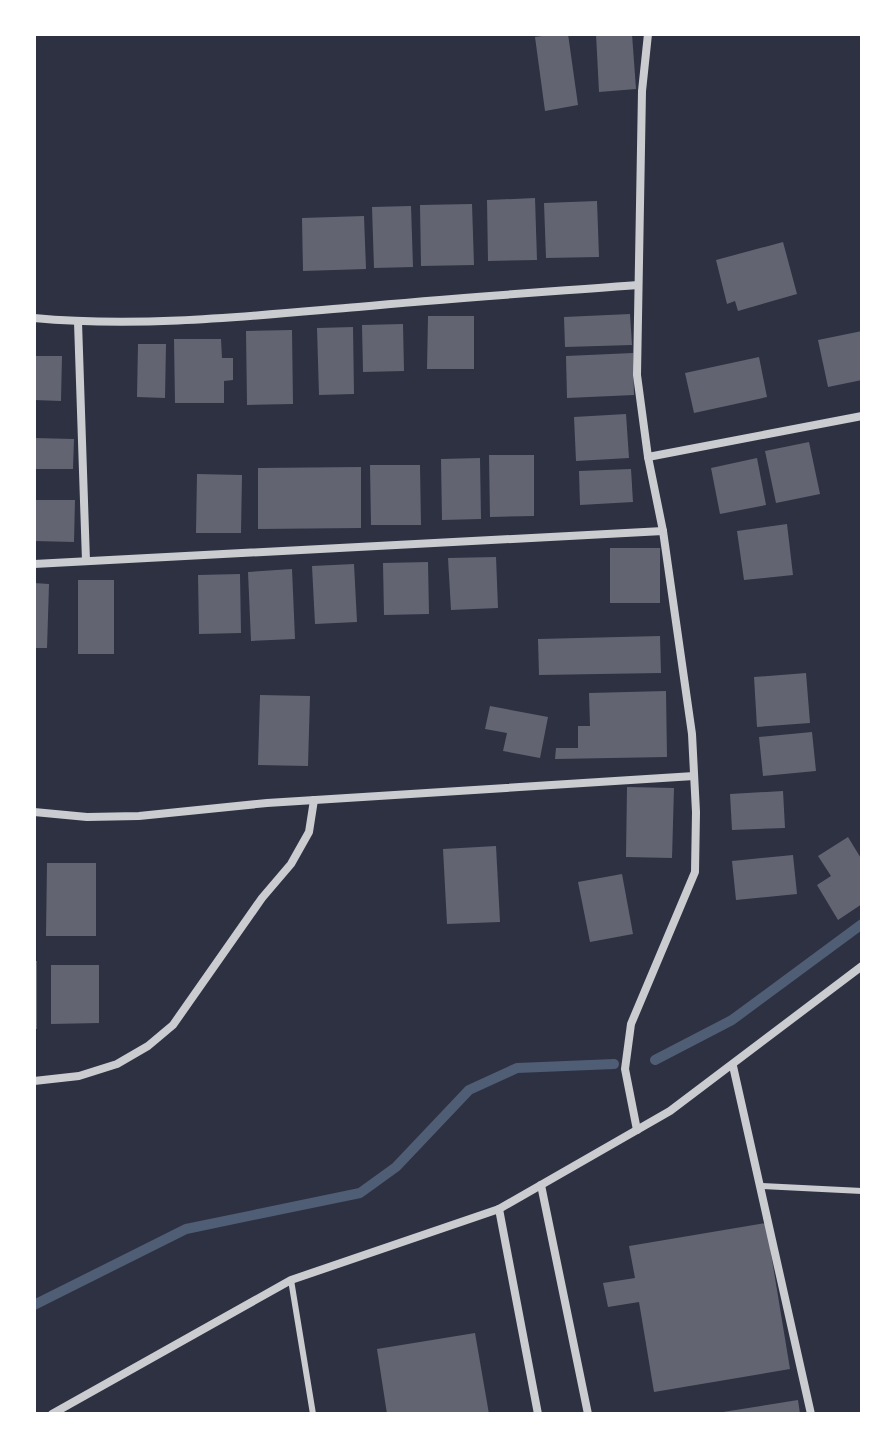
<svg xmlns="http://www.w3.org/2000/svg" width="896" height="1448" font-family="'Libre Baskerville',serif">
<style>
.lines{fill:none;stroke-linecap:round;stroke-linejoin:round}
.stream{stroke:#4f5d75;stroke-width:10}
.building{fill:#626471}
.service{stroke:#caccd0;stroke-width:6}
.minor{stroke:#caccd0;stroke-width:8}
</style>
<rect width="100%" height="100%" fill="#2d3142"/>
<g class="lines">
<g class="stream">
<polyline points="655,1060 732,1020 862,924"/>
<polyline points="34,1305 186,1229 360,1193 396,1167 469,1090 517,1068 614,1064"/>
</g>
</g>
<g class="building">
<polygon points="556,34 568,34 578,105 545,111 535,37"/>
<polygon points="596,34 632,34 636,89 599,92"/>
<polygon points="535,198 537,260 488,261 487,200"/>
<polygon points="597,201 599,257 546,258 544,203"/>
<polygon points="472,204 474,265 421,266 420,205"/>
<polygon points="411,206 413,267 374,268 372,207"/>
<polygon points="364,216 366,269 303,271 302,218"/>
<polygon points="783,242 797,294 738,311 735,301 727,304 716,260"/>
<polygon points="630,314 632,345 565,347 564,317"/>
<polygon points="428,316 474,316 474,369 427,369"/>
<polygon points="403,324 404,371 363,372 362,325"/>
<polygon points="353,327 354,394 319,395 317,328"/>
<polygon points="292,330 293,404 247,405 246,331"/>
<polygon points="862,331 862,380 828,387 818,340"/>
<polygon points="174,339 221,339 222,358 233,358 233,380 224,381 224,403 175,403"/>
<polygon points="138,344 166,344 165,398 137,397"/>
<polygon points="633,353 634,395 567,398 566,356"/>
<polygon points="34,356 62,356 61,401 34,400"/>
<polygon points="759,357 767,397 694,413 685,373"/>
<polygon points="626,414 629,458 576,461 574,417"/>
<polygon points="34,438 74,439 73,469 34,469"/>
<polygon points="809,442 820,494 776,503 765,451"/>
<polygon points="489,455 534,455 534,516 490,517"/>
<polygon points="480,458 481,519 442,520 441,459"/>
<polygon points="757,458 766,505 720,514 711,468"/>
<polygon points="370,465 420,465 421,525 371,525"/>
<polygon points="361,467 361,528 258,529 258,468"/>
<polygon points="631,469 633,502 580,505 579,471"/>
<polygon points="197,474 242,475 241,533 196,533"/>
<polygon points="34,500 75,500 74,542 34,541"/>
<polygon points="787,524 793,575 744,580 737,531"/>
<rect x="610" y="548" width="50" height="55"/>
<polygon points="496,557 498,608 451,610 448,558"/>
<polygon points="428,562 429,614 384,615 383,563"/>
<polygon points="354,564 357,622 315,624 312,566"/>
<polygon points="292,569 295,639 251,641 248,572"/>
<polygon points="240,574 241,633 199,634 198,575"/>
<rect x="78" y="580" width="36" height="74"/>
<polygon points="34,583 49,584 47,648 34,648"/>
<polygon points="660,636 661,673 539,675 538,639"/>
<polygon points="806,673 810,723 757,727 754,677"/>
<polygon points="666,691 667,757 555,759 556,748 578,748 578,726 590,726 589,693"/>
<polygon points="260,695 310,696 308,766 258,765"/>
<polygon points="490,706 548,717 540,758 503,751 507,733 485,729"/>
<polygon points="812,732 816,771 763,776 759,737"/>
<polygon points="627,787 674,788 672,858 626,857"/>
<polygon points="783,791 785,828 732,830 730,794"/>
<polygon points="848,837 862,860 862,904 838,920 817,885 831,876 818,856"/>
<polygon points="496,846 500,922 447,924 443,849"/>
<polygon points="793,855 797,894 736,900 732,861"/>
<polygon points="47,863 96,863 96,936 46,936"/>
<polygon points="622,874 633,934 590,942 578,882"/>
<rect x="34" y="961" width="3" height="68"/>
<polygon points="51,965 99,965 99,1023 51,1024"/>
<polygon points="766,1223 790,1369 654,1392 639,1302 608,1307 603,1283 635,1278 629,1246"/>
<polygon points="475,1333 489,1414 387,1414 377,1349"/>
<polygon points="798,1400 800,1414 723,1414 723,1412"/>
</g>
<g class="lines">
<g class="service">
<polyline points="762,1186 862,1191"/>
<polyline points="291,1280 313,1414"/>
</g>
<g class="minor">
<path d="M 34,318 C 141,328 251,316 358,307 C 451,298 545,292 638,285"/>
<polyline points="78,322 86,561"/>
<polyline points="648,457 862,416"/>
<polyline points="34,564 663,531"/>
<polyline points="34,812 87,817 139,816 267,803 694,776"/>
<polyline points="733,1066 811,1414"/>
<polyline points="34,1081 79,1076 117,1064 148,1046 173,1025 262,898 291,864 309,832 314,800"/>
<polyline points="637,1130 625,1069 631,1024 695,872 696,812 692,734 663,531 648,457 637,375 642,91 648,34"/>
<polyline points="541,1185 588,1414"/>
<polyline points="499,1209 538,1414"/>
<polyline points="52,1414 291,1280 499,1209 670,1111 862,966"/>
</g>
</g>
<rect width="896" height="1448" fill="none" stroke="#ffffff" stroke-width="72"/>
</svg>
